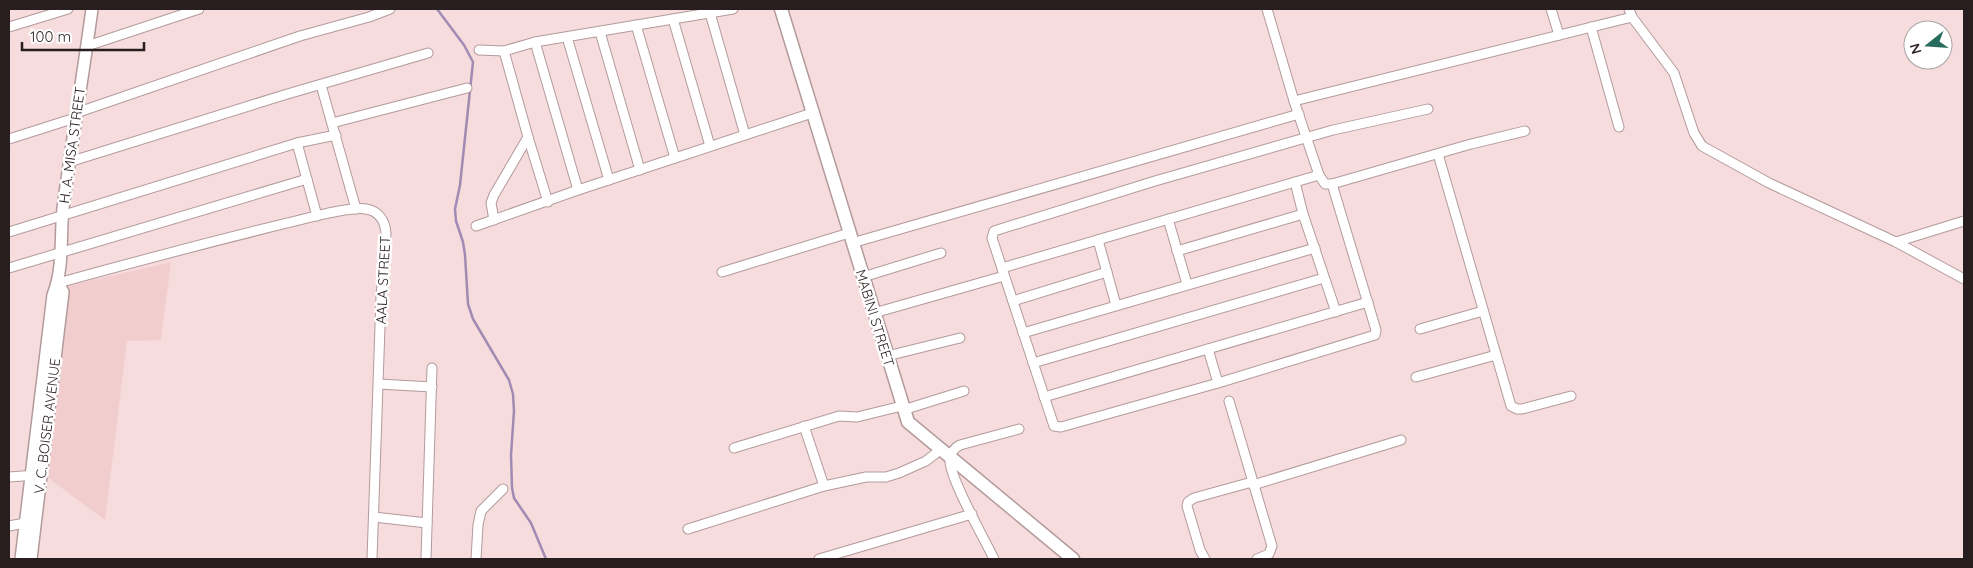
<svg xmlns="http://www.w3.org/2000/svg" width="1973" height="568" font-family="Quicksand,sans-serif">
<style>
.built{fill:#f1cdce}
.lines{fill:none;stroke-linecap:round;stroke-linejoin:round}
.stream{stroke:#a18bb2;stroke-width:2.5}
.minor-casing{stroke:#b39a9b;stroke-width:11}
.tertiary-casing{stroke:#b39a9b;stroke-width:14}
.secondary-casing{stroke:#b39a9b;stroke-width:15}
.minor{stroke:#fff;stroke-width:9}
.tertiary{stroke:#fff;stroke-width:11}
.secondary{stroke:#fff;stroke-width:12}
.labels{text-anchor:middle;dominant-baseline:central;stroke-width:5;stroke-linejoin:round;paint-order:stroke}
.street-label{font-size:14px;fill:#281e1f;stroke:#fff}
</style>
<rect width="100%" height="100%" fill="#f7dcdd"/>
<polygon class="built" points="171,262 161,340 127,341 105,520 47,477 67,286"/>
<g class="lines">
<polyline class="stream" points="437,9 464,45 473,62 460,185 455,209 456,221 463,242 465,255 468,304 473,319 509,380 513,394 514,411 511,455 512,488 514,498 531,523 546,559"/>
<g class="minor-casing">
<g id="minor">
<polyline points="1267,9 1294,101 1319,175 1325,184 1332,184 1471,144 1525,131"/>
<polyline points="1551,9 1559,35"/>
<polyline points="1629,9 1632,17 1674,73 1694,133 1702,146 1769,183 1896,242 1964,279"/>
<polyline points="710,13 745,135"/>
<polyline points="673,19 710,146"/>
<polyline points="636,25 675,158"/>
<polyline points="9,27 68,9"/>
<polyline points="1591,27 1619,127"/>
<polyline points="600,32 640,170"/>
<polyline points="567,37 609,180"/>
<polyline points="535,42 578,190"/>
<polyline points="87,46 199,9"/>
<polyline points="479,50 504,51 535,42 733,9"/>
<polyline points="504,51 528,137 548,202"/>
<polyline points="321,85 356,209"/>
<polyline points="1294,101 1632,17"/>
<polyline points="76,113 300,36 369,17 390,9"/>
<polyline points="332,123 467,88"/>
<polyline points="9,139 75,118"/>
<polyline points="297,143 317,216"/>
<polyline points="1438,154 1511,406 1517,409 1522,409 1571,396"/>
<polyline points="69,162 284,95 428,53"/>
<polyline points="1295,182 1303,214 1336,312"/>
<polyline points="1332,184 1376,330 1375,335 1218,383 1061,427 1054,426 992,238 994,231 1155,181 1333,130 1428,109"/>
<polyline points="1168,219 1187,284"/>
<polyline points="494,220 491,203 494,195 528,137"/>
<polyline points="476,226 578,190 812,113"/>
<polyline points="9,232 297,143 336,135"/>
<polyline points="1098,240 1116,305"/>
<polyline points="1896,242 1964,221"/>
<polyline points="852,243 1299,114"/>
<polyline points="1177,251 1303,214"/>
<polyline points="9,268 307,179"/>
<polyline points="1002,268 1319,175"/>
<polyline points="722,272 849,233"/>
<polyline points="863,277 941,253"/>
<path d="M 58,283 C 134,262 210,242 287,223 C 305,219 349,206 366,209 C 379,211 385,221 386,233 L 381,297 L 372,559"/>
<polyline points="1013,301 1107,272"/>
<polyline points="874,313 1004,276"/>
<polyline points="1420,329 1483,311"/>
<polyline points="1023,333 1315,248"/>
<polyline points="1208,349 1218,383"/>
<polyline points="887,356 960,338"/>
<polyline points="1033,363 1324,278"/>
<polyline points="1416,377 1496,355"/>
<polyline points="379,384 432,387"/>
<polyline points="1044,397 1368,302"/>
<polyline points="1229,401 1272,546 1269,554 1257,559"/>
<polyline points="903,410 964,391"/>
<polyline points="804,426 824,486"/>
<polyline points="734,448 839,416 857,417 902,406"/>
<polyline points="9,477 36,475"/>
<polyline points="1253,485 1401,440"/>
<polyline points="374,517 427,523"/>
<polyline points="9,526 25,523"/>
<polyline points="688,529 824,486 866,477 886,477 899,473 926,461 940,450"/>
<polyline points="426,559 432,368"/>
<polyline points="476,559 478,525 481,511 503,489"/>
<polyline points="819,559 972,514"/>
<path d="M 994,559 C 985,540 950,479 950,461 C 950,454 954,448 960,445 L 1019,429"/>
<polyline points="1205,559 1200,550 1187,506 1188,502 1194,498 1252,482"/>
</g>
</g>
<g class="tertiary-casing">
<g id="tertiary">
<path d="M 21,559 L 53,295 C 64,268 60,236 63,208 C 72,141 83,75 92,9"/>
<polyline points="31,559 63,292 58,283"/>
</g>
</g>
<g class="secondary-casing">
<polyline id="secondary" points="781,9 908,422 1073,559"/>
</g>
<use href="#minor" class="minor"/>
<use href="#tertiary" class="tertiary"/>
<use href="#secondary" class="secondary"/>
</g>
<g class="labels">
<g class="street-label">
<text transform="translate(72 145) rotate(-82)">H. A. MISA STREET</text>
<text transform="translate(383 280) rotate(-87)">AALA STREET</text>
<text transform="translate(875 318) rotate(73)">MABINI STREET</text>
<text transform="translate(47 426) rotate(-83)">V. C. BOISER AVENUE</text>
</g>
</g>
<rect width="1973" height="568" fill="none" stroke="#281e1f" stroke-width="20"/>
<g transform="translate(1928 45) rotate(253)"><circle r="24" fill="#ffffff" stroke="#a9a5a5"/>
<path d="M0-4L9 19L0 12L-9 19Z" fill="#286c5f"/>
<text y="-8" font-size="14" font-weight="bold" text-anchor="middle" fill="#281e1f">N</text>
</g>
<path d="M22 42v8h122v-8" fill="none" stroke="#281e1f" stroke-width="2.5"/>
<text x="30" y="42" font-size="15" fill="#281e1f" stroke="#ffffff" stroke-width="4" paint-order="stroke">100 m</text>
</svg>
